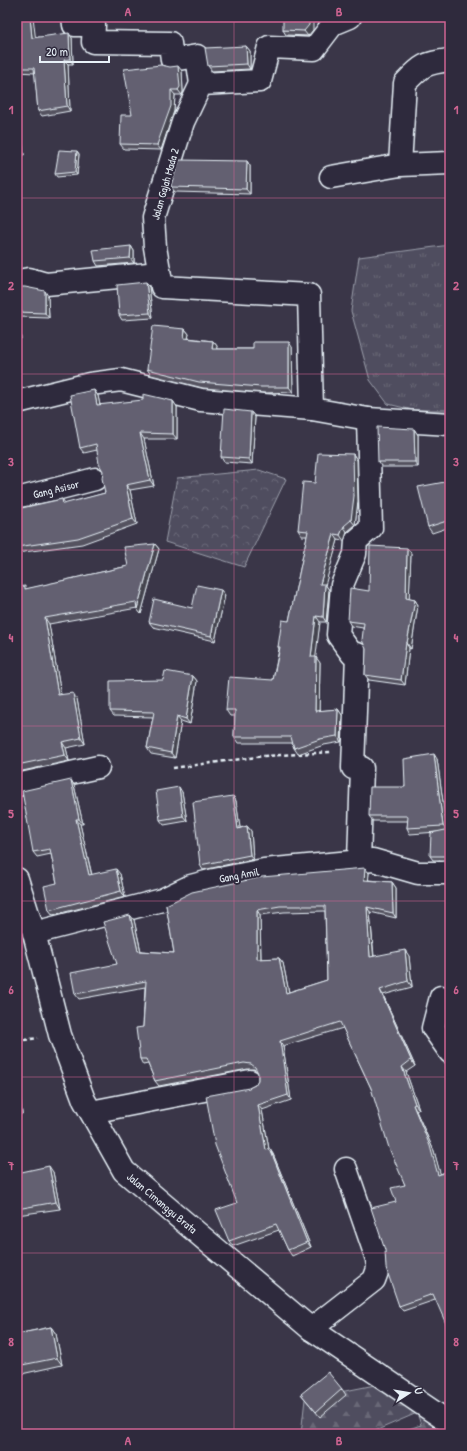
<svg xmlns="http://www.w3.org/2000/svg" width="467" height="1451" font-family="'Patrick Hand',sans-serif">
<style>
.grass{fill:url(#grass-tufts);stroke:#9ca0ac}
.forest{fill:url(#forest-firs);stroke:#9ca0ac}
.park{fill:url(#park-crowns);stroke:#9ca0ac}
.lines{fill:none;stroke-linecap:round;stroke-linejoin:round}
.minor-casing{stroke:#e8f1f8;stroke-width:25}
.path{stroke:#e8f1f8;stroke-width:2.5;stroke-dasharray:4 3;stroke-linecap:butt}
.minor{stroke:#2f2a3d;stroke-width:22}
.wall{fill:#555361;stroke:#e8f1f8;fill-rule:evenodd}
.shaded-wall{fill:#45444f;stroke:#e8f1f8}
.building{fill:#636171;stroke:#e8f1f8;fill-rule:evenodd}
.grid{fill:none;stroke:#cf6492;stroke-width:1;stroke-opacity:0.55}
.labels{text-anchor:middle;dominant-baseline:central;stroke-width:4;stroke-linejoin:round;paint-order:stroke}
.street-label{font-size:11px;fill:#e8f1f8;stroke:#2f2a3d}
.neatline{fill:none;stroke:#cf6492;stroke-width:1.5}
.grid-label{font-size:13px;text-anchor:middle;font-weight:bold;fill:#cf6492}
</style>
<defs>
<pattern id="grass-tufts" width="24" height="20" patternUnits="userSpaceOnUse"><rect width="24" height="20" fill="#504e5f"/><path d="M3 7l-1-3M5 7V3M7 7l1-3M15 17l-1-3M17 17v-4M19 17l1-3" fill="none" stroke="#696877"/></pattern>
<pattern id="forest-firs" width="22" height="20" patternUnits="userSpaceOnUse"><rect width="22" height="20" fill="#504e5f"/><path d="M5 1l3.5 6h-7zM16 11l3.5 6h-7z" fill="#696877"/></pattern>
<pattern id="park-crowns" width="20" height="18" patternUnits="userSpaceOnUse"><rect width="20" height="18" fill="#504e5f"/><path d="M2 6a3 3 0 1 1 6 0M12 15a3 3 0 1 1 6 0" fill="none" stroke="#696877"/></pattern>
</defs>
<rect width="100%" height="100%" fill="#3a3648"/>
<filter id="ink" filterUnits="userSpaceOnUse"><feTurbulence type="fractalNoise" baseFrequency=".025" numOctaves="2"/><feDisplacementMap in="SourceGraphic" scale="8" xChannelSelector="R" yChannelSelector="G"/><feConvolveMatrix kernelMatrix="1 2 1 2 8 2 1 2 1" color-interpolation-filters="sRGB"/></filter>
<g filter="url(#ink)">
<polygon class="grass" points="450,245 450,410 413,410 388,404 370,380 351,311 359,257"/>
<polygon class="forest" points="380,1384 450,1428 450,1434 393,1434 421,1425 417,1413 368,1434 301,1434 305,1399"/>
<polygon class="park" points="259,470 286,479 244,567 165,542 177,478"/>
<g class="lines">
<g class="minor-casing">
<g id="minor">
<polyline points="73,17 74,25 94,25 93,42 170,43 172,60 197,56 201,84"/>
<path d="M 400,165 L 405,83 C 422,65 425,63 450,60"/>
<polyline points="331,177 400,165 450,163"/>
<polyline points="17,281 29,279 46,284 159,273"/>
<polyline points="17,402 90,384 121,380 201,400 312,409 368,419 450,424"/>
<polyline points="312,409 309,295 162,287 155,247 153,218 183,122 201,84 260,81 269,47 314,49 333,24 350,17"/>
<polyline points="17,499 95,479"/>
<polyline points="17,785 98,767"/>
<polyline points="359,861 362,768 353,768 357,654 352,654 338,635 342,585 355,554 356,541 371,528 368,419"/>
<polyline points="17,879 34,933 60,1035 84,1100 124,1171 311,1329 450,1423"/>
<polyline points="34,933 162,900 191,886 214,880 264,870 373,860 418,873 450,873"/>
<polyline points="450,999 441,997 433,1028 450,1052"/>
<polyline points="91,1112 250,1081"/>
<polyline points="311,1329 374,1280 378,1269 377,1259 346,1169"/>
</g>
</g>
<g class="path">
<polyline points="173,768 264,756 332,752"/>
<polyline points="17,1041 38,1038"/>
</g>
<use href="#minor" class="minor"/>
</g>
<g class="wall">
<polygon points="17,17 35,37 72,38 73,64 68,64 70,111 42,116 38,111 35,73 17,72"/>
<polygon points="283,30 313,30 308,36 286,35"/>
<polygon points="246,46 250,51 250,69 212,71 208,66"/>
<polygon points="182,71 183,92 182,95 175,95 174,111 161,150 124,149 120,144"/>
<polygon points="17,122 20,127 24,155 17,156"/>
<polygon points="77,151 79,154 77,175 57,177 55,174"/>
<polygon points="247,161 250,166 250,194 175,192 171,187"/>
<polygon points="131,246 134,251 134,263 98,266 95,261"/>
<polygon points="146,282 149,287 153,318 122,320 119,315"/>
<polygon points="17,287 48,296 49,318 19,317 17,315"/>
<polygon points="17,317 21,339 17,339"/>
<polygon points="185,329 189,334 188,338 213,341 217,346 216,349 253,349 292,347 293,392 265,393 203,388 151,375 147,369"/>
<polygon points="94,390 98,396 100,405 173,401 177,407 177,439 144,439 154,486 130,490 137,524 82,544 17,553 17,508 18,508 62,499 66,504 105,493 103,471 97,450 84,453 80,448"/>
<polygon points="251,412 255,417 252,464 224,462 221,457"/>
<polygon points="414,429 418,435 418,467 382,467 378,462"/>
<polygon points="353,454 357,460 358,501 355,525 347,532 344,541 338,540 325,584 329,590 326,622 320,622 315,657 320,663 319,711 338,709 342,715 341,742 324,745 298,754 294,748 292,743 238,743 234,737 235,716 230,716 226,710 273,680 279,649 278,647 289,621 307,536 302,536 298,530 315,483"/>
<polygon points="450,481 450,527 432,533 428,527"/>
<polygon points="155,544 159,549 141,614 137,608 49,624 61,695 77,699 85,744 66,748 69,761 18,772 17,770 17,587 27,589 128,566"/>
<polygon points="411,553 409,599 415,600 418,605 411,649 409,648 405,685 369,680 365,675 366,649 363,628 351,626 348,621 369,591"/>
<polygon points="225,595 215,641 153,627 149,622 192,608"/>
<polygon points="193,676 197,681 190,724 181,721 175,758 151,754 147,748 153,717 114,716 110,711 163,680"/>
<polygon points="437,759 447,830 450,829 450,860 433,860 430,856 437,832 410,834 407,828 408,821 373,821 369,816"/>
<polygon points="71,780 74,785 83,824 80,824 92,875 120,874 125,897 53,915 49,910 57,883 51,854 37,857 33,852"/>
<polygon points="182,792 187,821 164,825 160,820"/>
<polygon points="233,796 236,801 240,828 247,826 251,831 253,859 203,870 200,865"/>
<path d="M 369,873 L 368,880 L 392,882 L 396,888 L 396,918 L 370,912 L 374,956 L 409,956 L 412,987 L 383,995 L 415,1066 L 406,1072 L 419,1109 L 416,1111 L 434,1151 L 440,1174 L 446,1172 L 450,1178 L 435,1300 L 403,1311 L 399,1306 L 396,1202 L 405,1185 L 371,1088 L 343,1028 L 283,1046 L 291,1100 L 262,1110 L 269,1149 L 273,1154 L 311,1247 L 292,1256 L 288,1250 L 279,1230 L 233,1246 L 229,1241 L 237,1203 L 249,1088 L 255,1085 L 258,1080 L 258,1072 L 254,1069 L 248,1069 L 159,1086 L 155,1081 L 148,1064 L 143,1065 L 140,1059 L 143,1027 L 145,987 L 79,999 L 75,994 L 117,964 L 130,915 L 134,920 L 141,951 L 174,953 L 166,905 ZM 325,911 L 327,980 L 289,992 L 283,963 L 279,958 L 261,959 L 260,915 L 284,912 Z"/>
<polygon points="17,1073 22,1114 17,1116"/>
<polygon points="17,1164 19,1173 53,1172 60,1209 17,1215"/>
<polygon points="51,1327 56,1334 62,1365 17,1375 17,1334"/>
<polygon points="342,1389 346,1395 320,1417 301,1394"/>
</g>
<g class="shaded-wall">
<polygon points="30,17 33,17 36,42 32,38"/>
<polygon points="309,17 313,17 313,30 308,36 304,31"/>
<polygon points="69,33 72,38 73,64 70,59"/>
<polygon points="246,46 250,51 250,69 247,64"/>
<polygon points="64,60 68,64 70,111 67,106"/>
<polygon points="178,66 182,71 183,92 182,95 178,90"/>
<polygon points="171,90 175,95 174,111 161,150 157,145"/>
<polygon points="17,122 20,127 24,155 20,149"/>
<polygon points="77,151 79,154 77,175 75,172"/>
<polygon points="247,161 250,166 250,194 246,189"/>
<polygon points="131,246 134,251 134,263 130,258"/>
<polygon points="146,282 149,287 153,318 150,313"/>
<polygon points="45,291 48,296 49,318 45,313"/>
<polygon points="17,317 21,339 17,333"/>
<polygon points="185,329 189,334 187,343 184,338"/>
<polygon points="213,341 217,346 216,355 212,349"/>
<polygon points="289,342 292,347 293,392 289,387"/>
<polygon points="94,390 98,396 101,410 97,405"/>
<polygon points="173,401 177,407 177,439 173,434"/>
<polygon points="251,412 255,417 252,464 249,459"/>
<polygon points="414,429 418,435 418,467 415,462"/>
<polygon points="140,433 144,439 154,486 150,480"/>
<polygon points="353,454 357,460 358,501 355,525 351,520"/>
<polygon points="126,485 130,490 137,524 133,519"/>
<polygon points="344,526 347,532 344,541 340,535"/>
<polygon points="334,534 338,540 324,589 320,584"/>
<polygon points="155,544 159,549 141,614 137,609"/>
<polygon points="407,548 411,553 409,603 406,598"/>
<polygon points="325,584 329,590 326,622 323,617"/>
<polygon points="221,590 225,595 215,641 211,636"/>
<polygon points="415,600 418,605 411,649 407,643"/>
<polygon points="316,616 320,622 315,663 311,657"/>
<polygon points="45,618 49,624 62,701 58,695"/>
<polygon points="406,643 409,648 405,685 401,680"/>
<polygon points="316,657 320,663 319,717 315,711"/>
<polygon points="193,676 197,681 190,724 186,719"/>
<polygon points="73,693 77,699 85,744 81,738"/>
<polygon points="338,709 342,715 341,742 337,736"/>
<polygon points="177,716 181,721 175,758 171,753"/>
<polygon points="62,742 66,748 69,761 65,755"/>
<polygon points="434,754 437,759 447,831 443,826"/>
<polygon points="71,780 74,785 83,824 79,819"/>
<polygon points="179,787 182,792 187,821 183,816"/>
<polygon points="233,796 236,801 241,834 238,829"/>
<polygon points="76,819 80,824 93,881 89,875"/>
<polygon points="247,826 251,831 253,859 250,855"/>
<polygon points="365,868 369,873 368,885 364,880"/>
<polygon points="116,869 120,874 125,897 121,891"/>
<polygon points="392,882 396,888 396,918 393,913"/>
<polygon points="367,907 370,912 374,962 370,957"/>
<polygon points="257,910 260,915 261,964 257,959"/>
<polygon points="130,915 134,920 142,957 138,951"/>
<polygon points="405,950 409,956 412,987 408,981"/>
<polygon points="279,958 283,963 290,998 286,993"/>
<polygon points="380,990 383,995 415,1066 411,1060"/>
<polygon points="280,1041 283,1046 291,1100 288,1095"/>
<polygon points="402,1067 406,1072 419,1109 415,1104"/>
<polygon points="17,1073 18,1074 22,1114 18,1108"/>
<polygon points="258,1105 262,1110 270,1155 266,1150"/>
<polygon points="413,1105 416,1111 434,1151 442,1180 438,1175"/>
<polygon points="270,1149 273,1154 311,1247 307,1242"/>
<polygon points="17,1164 20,1179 17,1175"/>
<polygon points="49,1166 53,1172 60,1209 56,1202"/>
<polygon points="446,1172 450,1178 450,1189"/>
<polygon points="51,1327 56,1334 62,1365 57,1358"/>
</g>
<g class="building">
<polygon points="17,17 30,17 32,38 69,33 70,59 64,60 67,106 38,111 34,68 17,68"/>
<polygon points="283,17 309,17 309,25 304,31 283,30"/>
<polygon points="246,46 247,64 208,66 205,48"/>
<polygon points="161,65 170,67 178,66 180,87 178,90 171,90 171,106 157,145 120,144 121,115 132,115 124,69"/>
<polygon points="17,126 20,149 17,150"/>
<polygon points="59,150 77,151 75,172 55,174"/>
<polygon points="179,160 247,161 246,189 171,187 171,185"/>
<polygon points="131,246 130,258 95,261 93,250"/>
<polygon points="146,282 150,313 119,315 117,285"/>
<polygon points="17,287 25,287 45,291 45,313 17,312"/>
<polygon points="153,326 185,329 184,338 213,341 212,349 253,349 253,342 289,342 289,387 261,387 199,382 147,369"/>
<polygon points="94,390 97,405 143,400 143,394 173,401 173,434 140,433 150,480 126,485 133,519 78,538 17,547 17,509 62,499 63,504 105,493 102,478 103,471 99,464 96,444 80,448 70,395"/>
<polygon points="224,409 251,412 249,459 221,457"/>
<polygon points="377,427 414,429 415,462 378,462"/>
<polygon points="318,453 353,454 354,496 351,520 344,526 340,535 334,534 320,584 325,584 323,617 316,616 311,657 316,657 315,711 338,709 337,736 320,739 294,748 291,737 234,737 235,710 226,710 229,677 273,680 280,647 278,647 282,620 289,621 308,531 298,530 303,482 315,483"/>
<polygon points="450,481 450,520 428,527 418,487"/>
<polygon points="155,544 137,609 136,602 45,618 58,695 73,693 81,738 62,742 65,755 17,765 17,587 25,586 25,589 128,566 124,547"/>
<polygon points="370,546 407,548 406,598 415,600 407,643 406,643 401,680 365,675 366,649 362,640 364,623 348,621 350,588 369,591"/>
<polygon points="197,585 221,590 211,636 149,622 154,599 192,608"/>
<polygon points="165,671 193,676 186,719 177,716 171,753 147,748 154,712 110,711 110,681 163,680"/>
<polygon points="434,754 443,826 407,828 408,816 369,816 370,787 405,787 404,759"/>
<polygon points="71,780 79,819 76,819 89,875 116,869 121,891 49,910 44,886 57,883 50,849 33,852 22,791"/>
<polygon points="179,787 183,816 160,820 156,791"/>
<polygon points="233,796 238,829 247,826 250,855 200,865 193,802"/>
<polygon points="450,829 450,857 447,856 430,856 431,833"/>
<path d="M 365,868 L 364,880 L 392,882 L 393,913 L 367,907 L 370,957 L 405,950 L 408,981 L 380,990 L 411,1060 L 402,1067 L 415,1104 L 413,1105 L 430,1146 L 438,1175 L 446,1172 L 450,1189 L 450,1333 L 433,1294 L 399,1306 L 386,1268 L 385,1250 L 371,1208 L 396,1202 L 391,1188 L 405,1185 L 389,1148 L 371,1088 L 340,1022 L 280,1041 L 288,1095 L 258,1105 L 266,1150 L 270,1149 L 307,1242 L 288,1250 L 276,1224 L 229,1241 L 216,1210 L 237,1203 L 215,1145 L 206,1096 L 249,1088 L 255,1085 L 258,1080 L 258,1073 L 255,1067 L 251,1064 L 244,1063 L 155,1081 L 146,1059 L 140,1059 L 136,1028 L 143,1027 L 146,981 L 75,994 L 71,973 L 117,964 L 103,922 L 130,915 L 138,951 L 174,953 L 166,905 L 192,892 L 262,877 ZM 280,906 L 325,906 L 327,980 L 286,993 L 279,958 L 257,959 L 257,910 Z"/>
<polygon points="49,1166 56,1202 17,1209 17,1173"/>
<polygon points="51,1327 57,1358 17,1366 17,1334"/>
<polygon points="328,1372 342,1389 316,1412 301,1394"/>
</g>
</g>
<path class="grid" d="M 234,17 L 234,1434M 17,198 L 450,198M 17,374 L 450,374M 17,550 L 450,550M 17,726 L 450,726M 17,901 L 450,901M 17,1077 L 450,1077M 17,1253 L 450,1253"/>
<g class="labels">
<g class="street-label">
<text transform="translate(165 184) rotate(-74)">Jalan Gajah Mada 2</text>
<text transform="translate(56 489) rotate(-14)">Gang Asisor</text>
<text transform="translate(239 875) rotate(-11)">Gang Amil</text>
<text transform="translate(162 1203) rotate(40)">Jalan Cimanggu Brata</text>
</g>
</g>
<rect width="467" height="1451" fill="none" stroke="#2f2a3d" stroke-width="44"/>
<g transform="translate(409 1393) rotate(78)" stroke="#2f2a3d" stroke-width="3" paint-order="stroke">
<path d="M0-3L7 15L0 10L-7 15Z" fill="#e8f1f8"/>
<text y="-6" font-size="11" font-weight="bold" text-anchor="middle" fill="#e8f1f8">U</text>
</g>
<path d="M40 56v6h69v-6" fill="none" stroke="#e8f1f8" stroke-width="2"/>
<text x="46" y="56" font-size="12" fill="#e8f1f8" stroke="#2f2a3d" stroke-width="3" paint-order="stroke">20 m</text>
<rect x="22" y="22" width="423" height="1407" class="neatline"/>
<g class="grid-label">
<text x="128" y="16">A</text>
<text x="339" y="16">B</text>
<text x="11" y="114">1</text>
<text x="456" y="114">1</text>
<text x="11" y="290">2</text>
<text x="456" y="290">2</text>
<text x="11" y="466">3</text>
<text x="456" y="466">3</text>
<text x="11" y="642">4</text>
<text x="456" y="642">4</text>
<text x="11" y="818">5</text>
<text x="456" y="818">5</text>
<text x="11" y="994">6</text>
<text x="456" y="994">6</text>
<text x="11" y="1170">7</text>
<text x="456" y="1170">7</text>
<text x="11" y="1346">8</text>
<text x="456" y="1346">8</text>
<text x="128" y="1445">A</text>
<text x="339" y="1445">B</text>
</g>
</svg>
